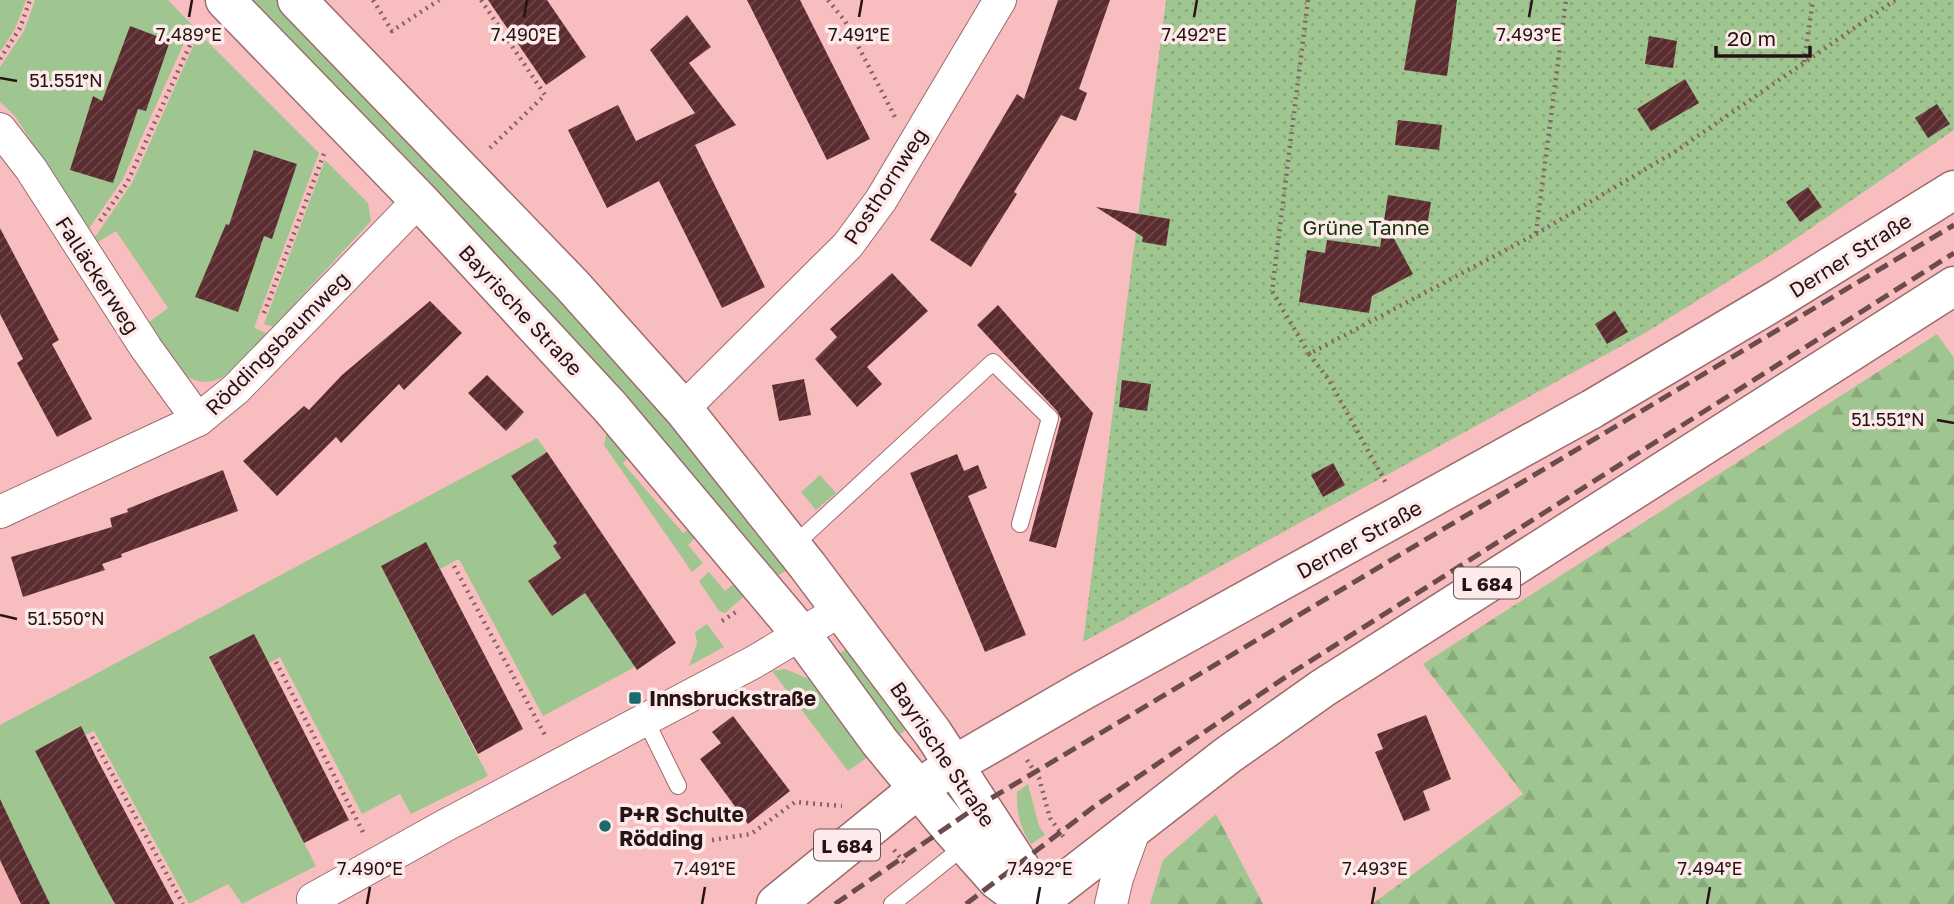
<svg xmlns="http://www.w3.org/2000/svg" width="1954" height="904" font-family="'Golos Text',sans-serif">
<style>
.built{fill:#f2b0b2}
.green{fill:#9fc690}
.forest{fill:url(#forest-firs)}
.garden{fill:url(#garden-dots)}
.building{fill:url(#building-hatch)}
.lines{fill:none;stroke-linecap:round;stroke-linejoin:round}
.service-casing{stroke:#9e6a6c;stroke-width:18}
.minor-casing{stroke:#9e6a6c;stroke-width:34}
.tertiary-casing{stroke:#9e6a6c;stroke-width:41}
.primary-casing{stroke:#9e6a6c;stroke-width:41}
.path{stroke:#876263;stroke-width:4.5;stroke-dasharray:2 5;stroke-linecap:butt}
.service{stroke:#fff;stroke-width:16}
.minor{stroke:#fff;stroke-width:32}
.tertiary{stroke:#fff;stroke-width:38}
.primary{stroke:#fff;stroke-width:38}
.rail{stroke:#6b4b4c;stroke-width:5;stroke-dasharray:14 7;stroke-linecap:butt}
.ticks{fill:none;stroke:#271314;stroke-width:2.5}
.poi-dot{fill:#1b696a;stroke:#fdebeb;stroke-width:2.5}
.labels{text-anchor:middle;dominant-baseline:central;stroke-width:7;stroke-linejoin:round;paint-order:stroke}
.shield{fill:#fdebeb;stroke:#675454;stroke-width:2}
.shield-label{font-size:19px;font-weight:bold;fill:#271314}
.street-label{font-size:21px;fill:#271314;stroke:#fdebeb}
.park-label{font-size:21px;fill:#163308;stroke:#fdebeb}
.poi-label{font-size:21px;font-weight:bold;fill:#271314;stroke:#fdebeb;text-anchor:start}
.ticks-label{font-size:18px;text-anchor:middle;fill:#271314;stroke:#fdebeb;stroke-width:7;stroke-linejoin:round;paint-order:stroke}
</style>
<defs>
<pattern id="forest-firs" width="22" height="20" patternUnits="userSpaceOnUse" patternTransform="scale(1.75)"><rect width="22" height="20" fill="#9fc690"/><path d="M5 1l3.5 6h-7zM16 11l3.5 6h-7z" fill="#89a97b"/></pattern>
<pattern id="garden-dots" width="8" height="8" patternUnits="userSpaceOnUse" patternTransform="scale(1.75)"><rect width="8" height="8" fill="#9fc690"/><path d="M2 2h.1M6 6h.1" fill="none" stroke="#89a97b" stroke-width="1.8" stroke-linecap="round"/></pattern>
<pattern id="building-hatch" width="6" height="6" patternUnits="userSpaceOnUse" patternTransform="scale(1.75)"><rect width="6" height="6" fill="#5a2c2f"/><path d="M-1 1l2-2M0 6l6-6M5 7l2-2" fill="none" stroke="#6e484a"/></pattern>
</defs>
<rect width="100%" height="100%" fill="#f8bebf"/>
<polygon class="built" points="0,824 50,904 0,904"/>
<g class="green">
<polygon points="0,0 26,0 15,29 0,52"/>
<polygon points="35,0 168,0 192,25 123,179 88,230 15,116 0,102 0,67 24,31"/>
<polygon points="241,0 284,0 556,283 789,569 774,578"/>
<path d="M 199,33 L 319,153 L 254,328 L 266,333 C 248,353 220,398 187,376 C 175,369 158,335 149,322 L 168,308 L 116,231 L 95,244 L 93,240 L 132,183 Z"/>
<polygon points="325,160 368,203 371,221 273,327 264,324"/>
<polygon points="607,430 629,457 623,463 683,533 691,527 699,534 688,545 703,563 692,572 604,445"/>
<polygon points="537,438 547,452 512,476 557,543 553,547 561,558 528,581 552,616 585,593 635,667 543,716 459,559 440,569 426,543 381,566 488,776 411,814 400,794 362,814 280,657 269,663 209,658 316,866 242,904 228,884 189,904 94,731 85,735 81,727 35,751 115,904 50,904 0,824 0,725"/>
<polygon points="820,475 836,493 816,510 801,492"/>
<polygon points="709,572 725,591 739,580 748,593 725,613 719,611 699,581"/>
<polygon points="707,624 724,647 689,666 697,643 695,632"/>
<polygon points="845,650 861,665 909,727 897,737 839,654"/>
<polygon points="785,669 816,682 872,754 848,771 772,671"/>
<path d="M 1028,784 L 1039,826 L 1045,835 L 1031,844 C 1020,829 1016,810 1017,792 Z"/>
</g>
<g class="forest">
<polygon points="1937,334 1954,358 1954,904 1372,904 1523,794 1423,664"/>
<polygon points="1216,814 1263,904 1150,904 1163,860"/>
</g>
<polygon class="garden" points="1166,0 1954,0 1954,130 1782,248 1645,333 1083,642"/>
<g class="building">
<polygon points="488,0 547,0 586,57 546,85"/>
<polygon points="747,0 800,0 870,139 827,160"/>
<polygon points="1058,0 1110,0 1079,89 1087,93 1076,121 1061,115 1014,192 1017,194 971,267 930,240 1017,94 1024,99"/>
<polygon points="1416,0 1457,0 1447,76 1404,70"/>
<polygon points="687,15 711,47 689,63 736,125 695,145 765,287 722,308 659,181 607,208 568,130 618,105 636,141 695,113 650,50"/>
<polygon points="130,26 170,41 146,111 138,109 113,183 70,170 93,96 102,101"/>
<polygon points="1649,36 1677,41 1673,68 1645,64"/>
<polygon points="1685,79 1699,103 1651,131 1637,109"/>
<polygon points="1937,104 1950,124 1928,138 1915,118"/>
<polygon points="1398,120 1442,125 1439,150 1395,145"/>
<polygon points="254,150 297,164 272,239 264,236 238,312 195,297 226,224 229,225"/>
<polygon points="1808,187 1822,207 1800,222 1786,202"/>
<polygon points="1388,195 1431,202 1427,226 1384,220 1413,274 1372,296 1369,313 1299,302 1307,250 1325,253 1327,240 1380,247"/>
<polygon points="1096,207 1170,219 1166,246 1142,242 1143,237"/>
<polygon points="0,228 59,340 52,344 92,419 57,437 17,363 23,359 0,314"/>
<polygon points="892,273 928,311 867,367 882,384 857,407 815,359 837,337 830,329"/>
<polygon points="430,301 462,333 404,390 399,384 341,443 336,437 277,496 243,461 304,406 309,410 342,375"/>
<polygon points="998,305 1093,413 1056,548 1029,541 1061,419 1057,411 977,325"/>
<polygon points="1615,311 1628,332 1607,344 1595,324"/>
<polygon points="487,375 524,412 506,431 468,393"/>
<polygon points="804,379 811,415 779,421 772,385"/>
<polygon points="1122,380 1151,384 1147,411 1119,407"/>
<polygon points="547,452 676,643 637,670 585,593 552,616 528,581 561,558 553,546 557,543 511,476"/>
<polygon points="957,454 964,471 978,465 987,488 968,496 1026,635 985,652 910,473"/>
<polygon points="1333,463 1345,485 1323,497 1311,475"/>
<polygon points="223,470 238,511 121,554 122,557 102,564 105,570 23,597 11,557 112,527 110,518 128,512 127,509"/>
<polygon points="426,542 523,729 478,754 381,566"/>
<polygon points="254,634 349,820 304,843 209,657"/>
<polygon points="1426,715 1451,779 1423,791 1430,810 1404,821 1375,752 1383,749 1377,734"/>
<polygon points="733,716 790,791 748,824 700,759 721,743 712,732"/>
<polygon points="81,726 96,757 174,904 115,904 99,875 35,751"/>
<polygon points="0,799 33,869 50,904 21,904 0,860"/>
</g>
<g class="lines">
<g class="service-casing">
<g id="service">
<polyline points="792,547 993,362 1050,418 1020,524"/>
<polyline points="646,721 678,786"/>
<polyline points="892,904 967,844"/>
</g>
</g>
<g class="minor-casing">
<g id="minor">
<polyline points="0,129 31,169 146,348 198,420"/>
<polyline points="683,409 848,245 881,200 1000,0"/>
<polyline points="0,512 198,420 236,389 419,200"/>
<polyline points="313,899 446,825 754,662 841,610"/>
<polyline points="1111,904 1117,878 1136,825"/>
</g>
</g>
<g class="tertiary-casing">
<g id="tertiary">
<polyline points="225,0 419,200 611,408 801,634 879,741 948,825 997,880 1029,904"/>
<polyline points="297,0 572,285 683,409 807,565 933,733 1019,865 1032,904"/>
</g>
</g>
<g class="primary-casing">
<g id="primary">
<polyline points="776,904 919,788 954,765 1082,691 1592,409 1778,299 1954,190"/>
<polyline points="1036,904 1228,755 1323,688 1954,286"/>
</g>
</g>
<g class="path">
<polyline points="373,0 392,31 439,0"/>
<polyline points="481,0 545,95 490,148"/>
<polyline points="828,0 845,21 895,117"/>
<polyline points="1308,0 1272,291 1309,354 1536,234 1676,151 1895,0"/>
<polyline points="0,59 20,28 30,0"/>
<polyline points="1804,62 1813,0"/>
<polyline points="100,221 127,183 200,23"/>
<polyline points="1536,233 1566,0"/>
<polyline points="264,313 325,151"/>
<polyline points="1309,354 1329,380 1387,485"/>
<polyline points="454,566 546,737"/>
<polyline points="722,621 739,610"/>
<polyline points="276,662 365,836"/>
<polyline points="92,737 183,904"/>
<polyline points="1027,760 1039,778 1050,818 1065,839"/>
<polyline points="712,840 751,834 795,802 842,806"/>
<polyline points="894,850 906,865"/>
</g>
<use href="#service" class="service"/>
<use href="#minor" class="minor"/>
<use href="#tertiary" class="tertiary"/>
<use href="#primary" class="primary"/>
<g class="rail">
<polyline points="835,904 978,806 1954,225"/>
<polyline points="966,904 1095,806 1296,670 1954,253"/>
</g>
</g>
<path class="ticks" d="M 189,17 L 192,0M 524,17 L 527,0M 859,17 L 862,0M 1194,17 L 1197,0M 1529,17 L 1532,0M 0,78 L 17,81M 1937,420 L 1954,423M 0,615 L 17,619M 367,904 L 370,887M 702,904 L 705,887M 1037,904 L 1040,887M 1372,904 L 1375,887M 1707,904 L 1710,887"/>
<g class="poi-dot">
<rect x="628" y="691" width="14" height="14" rx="3.5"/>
<circle cx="605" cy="826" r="7"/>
</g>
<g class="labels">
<g class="shield">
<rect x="1454" y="567.5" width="66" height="31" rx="5"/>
<rect x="814" y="829.5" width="66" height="31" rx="5"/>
</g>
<g class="shield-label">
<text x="1487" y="583">L 684</text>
<text x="847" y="845">L 684</text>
</g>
<g class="street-label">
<text transform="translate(885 186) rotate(-57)">Posthornweg</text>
<text transform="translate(1850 255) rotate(-32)">Derner Straße</text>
<text transform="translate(98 275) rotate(57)">Falläckerweg</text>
<text transform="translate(521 310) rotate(47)">Bayrische Straße</text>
<text transform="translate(277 343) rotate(-45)">Röddingsbaumweg</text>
<text transform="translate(1359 539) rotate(-29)">Derner Straße</text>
<text transform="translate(943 754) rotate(56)">Bayrische Straße</text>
</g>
<g class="park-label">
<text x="1366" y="227">Grüne Tanne</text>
</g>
<g class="poi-label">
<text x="649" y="698">Innsbruckstraße</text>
<text x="619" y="814">P+R Schulte<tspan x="619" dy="24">Rödding</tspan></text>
</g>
</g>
<g class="ticks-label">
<text x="189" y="41">7.489°E</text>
<text x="524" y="41">7.490°E</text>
<text x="859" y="41">7.491°E</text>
<text x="1194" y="41">7.492°E</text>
<text x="1529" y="41">7.493°E</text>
<text x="66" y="87">51.551°N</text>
<text x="1888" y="426">51.551°N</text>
<text x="66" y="625">51.550°N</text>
<text x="370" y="875">7.490°E</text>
<text x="705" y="875">7.491°E</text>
<text x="1040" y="875">7.492°E</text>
<text x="1375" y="875">7.493°E</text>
<text x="1710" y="875">7.494°E</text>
</g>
<path d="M1716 46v10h94v-10" fill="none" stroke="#271314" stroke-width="3.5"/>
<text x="1727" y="46" font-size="21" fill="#271314" stroke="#fdebeb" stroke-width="5" paint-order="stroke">20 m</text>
</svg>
